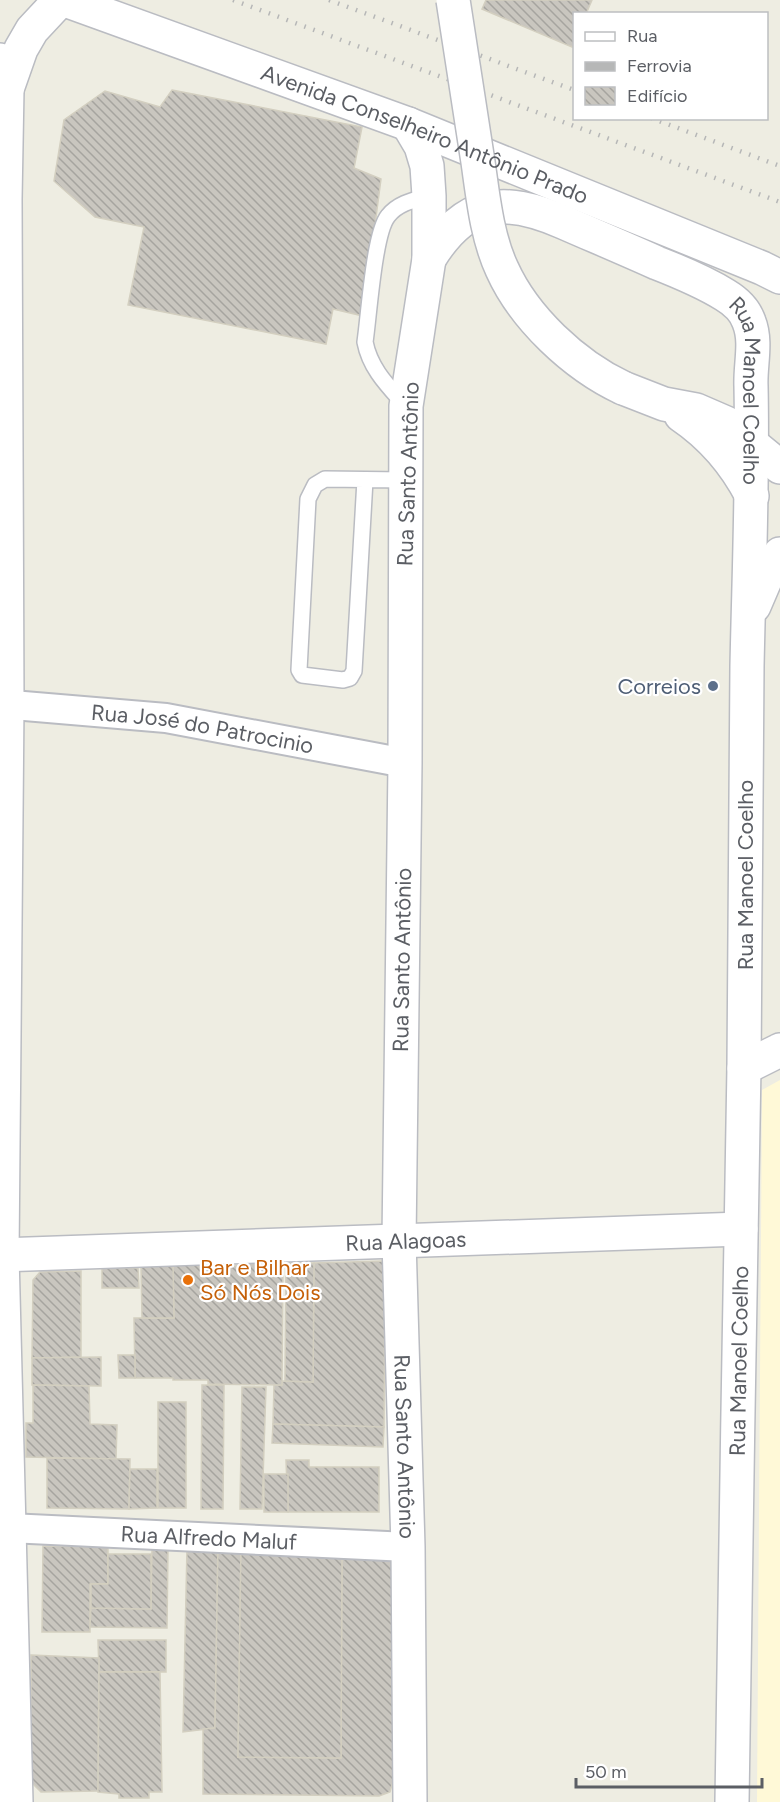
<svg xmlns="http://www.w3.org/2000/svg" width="780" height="1802" font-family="Figtree,sans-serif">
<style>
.commercial{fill:#fff9d7}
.building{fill:url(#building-back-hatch);stroke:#d3cfc0;stroke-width:1.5}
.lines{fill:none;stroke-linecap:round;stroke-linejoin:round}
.service-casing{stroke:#babcc2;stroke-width:18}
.minor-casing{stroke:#babcc2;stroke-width:32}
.tertiary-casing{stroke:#babcc2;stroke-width:36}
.service{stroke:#fff;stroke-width:15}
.minor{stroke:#fff;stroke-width:28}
.tertiary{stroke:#fff;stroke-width:33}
.rail{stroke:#b6b7b7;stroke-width:4.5;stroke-dasharray:1.5 8;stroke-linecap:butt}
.tertiary-bridge-casing{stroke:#babcc2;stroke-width:36;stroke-linecap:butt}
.tertiary-bridge{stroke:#fff;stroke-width:33}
.service-dot{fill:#5c6f8a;stroke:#fff;stroke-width:2}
.food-dot{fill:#e8710a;stroke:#fff;stroke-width:2}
.labels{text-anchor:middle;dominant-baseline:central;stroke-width:4.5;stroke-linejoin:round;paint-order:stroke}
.street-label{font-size:22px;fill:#5b5e64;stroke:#fff}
.service-label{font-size:22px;fill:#4e5e75;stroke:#fff;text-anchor:end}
.food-label{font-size:22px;fill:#c56008;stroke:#fff;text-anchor:start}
</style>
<defs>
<pattern id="building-back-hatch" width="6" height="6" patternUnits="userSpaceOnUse" patternTransform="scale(1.5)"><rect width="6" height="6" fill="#c9c6bf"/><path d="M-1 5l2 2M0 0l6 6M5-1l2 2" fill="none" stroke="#a6a49f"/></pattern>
</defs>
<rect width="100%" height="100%" fill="#eeede2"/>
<polygon class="commercial" points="780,1080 780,1802 757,1802 762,1090"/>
<g class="building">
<polygon points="486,0 592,0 586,14 574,14 574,41 572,47 482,9"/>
<polygon points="172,90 362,127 354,168 381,179 363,316 333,309 326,344 128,305 144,227 95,217 54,181 64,120 105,91 160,107"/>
<polygon points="385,1261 384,1427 273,1424 274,1385 282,1385 282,1381 313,1382 314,1263"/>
<polygon points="245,1263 283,1263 282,1385 208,1384 208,1380 173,1380 173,1378 135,1378 134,1318 174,1318 173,1265 245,1266"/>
<polygon points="286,1263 314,1263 313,1382 285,1381"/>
<polygon points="141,1265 173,1265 174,1318 142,1318"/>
<polygon points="102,1268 138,1268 139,1288 102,1288"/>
<polygon points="81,1271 81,1357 32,1358 33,1280 40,1272"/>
<polygon points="118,1355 135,1355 135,1378 119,1378"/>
<polygon points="101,1357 101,1386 32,1385 32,1358"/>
<polygon points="33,1385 89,1386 90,1424 117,1425 116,1459 26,1457 26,1423 33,1423"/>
<polygon points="202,1385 224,1385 223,1509 201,1509"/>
<polygon points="242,1387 266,1387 262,1509 240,1509"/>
<rect x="158" y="1402" width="28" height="106"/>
<polygon points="273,1424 384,1427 383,1447 272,1443"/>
<polygon points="47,1458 130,1459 129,1509 47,1508"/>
<polygon points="286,1460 309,1460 309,1467 379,1467 379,1512 288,1512"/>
<polygon points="130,1469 157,1469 157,1508 129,1509"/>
<rect x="264" y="1474" width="24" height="38"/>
<polygon points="43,1546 108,1547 108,1584 90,1584 90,1632 42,1632"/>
<polygon points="218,1546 215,1728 183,1732 187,1548"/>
<polygon points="218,1546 241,1547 238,1757 341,1758 342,1553 384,1553 395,1562 393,1781 390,1792 379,1796 203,1794 203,1729 215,1728"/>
<polygon points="241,1547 342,1553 341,1758 238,1757"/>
<polygon points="152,1549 168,1549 167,1628 90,1627 91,1608 151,1609"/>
<polygon points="108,1554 151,1554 151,1609 91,1608 91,1584 108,1584"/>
<polygon points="98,1640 166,1640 166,1672 99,1672"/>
<polygon points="31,1655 99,1658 98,1791 41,1792 31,1782"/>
<polygon points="99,1672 160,1672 162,1792 149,1792 149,1798 119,1798 119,1794 98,1792"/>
</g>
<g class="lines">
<g class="service-casing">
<g id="service">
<path d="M 404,404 C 387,385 370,368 365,342 C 369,315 374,233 388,216 C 398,203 414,200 429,196"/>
<polyline points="365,480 354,671 350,678 343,680 302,675 299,670 308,499 315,485 325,479 405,480"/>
</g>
</g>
<g class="minor-casing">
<g id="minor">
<path id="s1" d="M 0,704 L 166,718 L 405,763"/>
<path id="s2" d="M 9,1528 L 408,1547"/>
</g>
</g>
<g class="tertiary-casing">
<g id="tertiary">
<path id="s3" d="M 65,0 L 408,124 L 762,268 L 780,277"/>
<polyline points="0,60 7,89 5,199 7,704 2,1255 16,1802"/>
<polyline points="7,89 21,49 32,30 60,0"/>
<path id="s4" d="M 408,124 L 421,146 L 427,166 L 429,196 L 429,259 L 406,406 L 405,763 L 399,1241 L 408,1547 L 410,1802"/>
<path id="s5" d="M 429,259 C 465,200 503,196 563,222 C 595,236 626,249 657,263 C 680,272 704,282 725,295 C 735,301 745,310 749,322 C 757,342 750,365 751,386 C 753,480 749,572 747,666 C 745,799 746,933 744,1066 C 739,1311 736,1557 732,1802"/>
<polyline points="623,388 664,404 696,410 726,423 780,467"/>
<path d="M 681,415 C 712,436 735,463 752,496"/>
<polyline points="754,606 766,578 780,554"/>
<polyline points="744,1068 780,1050"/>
<path id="s6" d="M 0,1255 L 741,1229"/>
</g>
</g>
<use href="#service" class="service"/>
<use href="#minor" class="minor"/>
<use href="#tertiary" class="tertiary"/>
<g class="rail">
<polyline points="233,0 780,202"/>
<polyline points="329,0 574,90"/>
<polyline points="651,118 780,166"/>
</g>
<g class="tertiary-bridge-casing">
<path id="tertiary-bridge" d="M 453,0 C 461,54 470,108 478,162 C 483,197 487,237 502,269 C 524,318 574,365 623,388"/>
</g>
<use href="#tertiary-bridge" class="tertiary-bridge"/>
</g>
<circle class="service-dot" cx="713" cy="686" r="6"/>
<circle class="food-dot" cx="188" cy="1280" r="6"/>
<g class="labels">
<g class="street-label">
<text stroke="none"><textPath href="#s3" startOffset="384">Avenida Conselheiro Antônio Prado</textPath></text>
<text stroke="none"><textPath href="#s5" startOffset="440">Rua Manoel Coelho</textPath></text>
<text transform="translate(408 474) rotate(-88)">Rua Santo Antônio</text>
<text stroke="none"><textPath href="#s1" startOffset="204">Rua José do Patrocinio</textPath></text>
<text transform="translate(745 875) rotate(-90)">Rua Manoel Coelho</text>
<text transform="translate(402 960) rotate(-89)">Rua Santo Antônio</text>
<text stroke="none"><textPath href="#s6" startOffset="406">Rua Alagoas</textPath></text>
<text transform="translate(739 1361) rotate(-89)">Rua Manoel Coelho</text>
<text stroke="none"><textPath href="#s4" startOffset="1329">Rua Santo Antônio</textPath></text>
<text stroke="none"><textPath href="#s2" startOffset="200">Rua Alfredo Maluf</textPath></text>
</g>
<g class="service-label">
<text x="701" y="686">Correios</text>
</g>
<g class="food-label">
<text x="200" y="1267">Bar e Bilhar<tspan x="200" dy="25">Só Nós Dois</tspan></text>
</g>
</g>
<rect x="573" y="12" width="195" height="108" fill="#ffffff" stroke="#bdbfc1" stroke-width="1.5"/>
<rect x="585" y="32" width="30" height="9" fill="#ffffff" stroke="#bdbfc1" stroke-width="1.5"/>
<text x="627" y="42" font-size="18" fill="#5b5e64">Rua</text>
<rect x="585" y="62" width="30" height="9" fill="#b6b7b7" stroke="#bdbfc1" stroke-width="1.5"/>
<text x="627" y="72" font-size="18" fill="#5b5e64">Ferrovia</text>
<rect x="585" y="87" width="30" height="18" fill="url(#building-back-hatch)" stroke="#bdbfc1" stroke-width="1.5"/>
<text x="627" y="102" font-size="18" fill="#5b5e64">Edifício</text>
<path d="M576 1778v9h186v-9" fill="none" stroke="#5b5e64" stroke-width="3"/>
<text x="585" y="1778" font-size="18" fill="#5b5e64" stroke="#ffffff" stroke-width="4.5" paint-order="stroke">50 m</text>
</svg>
